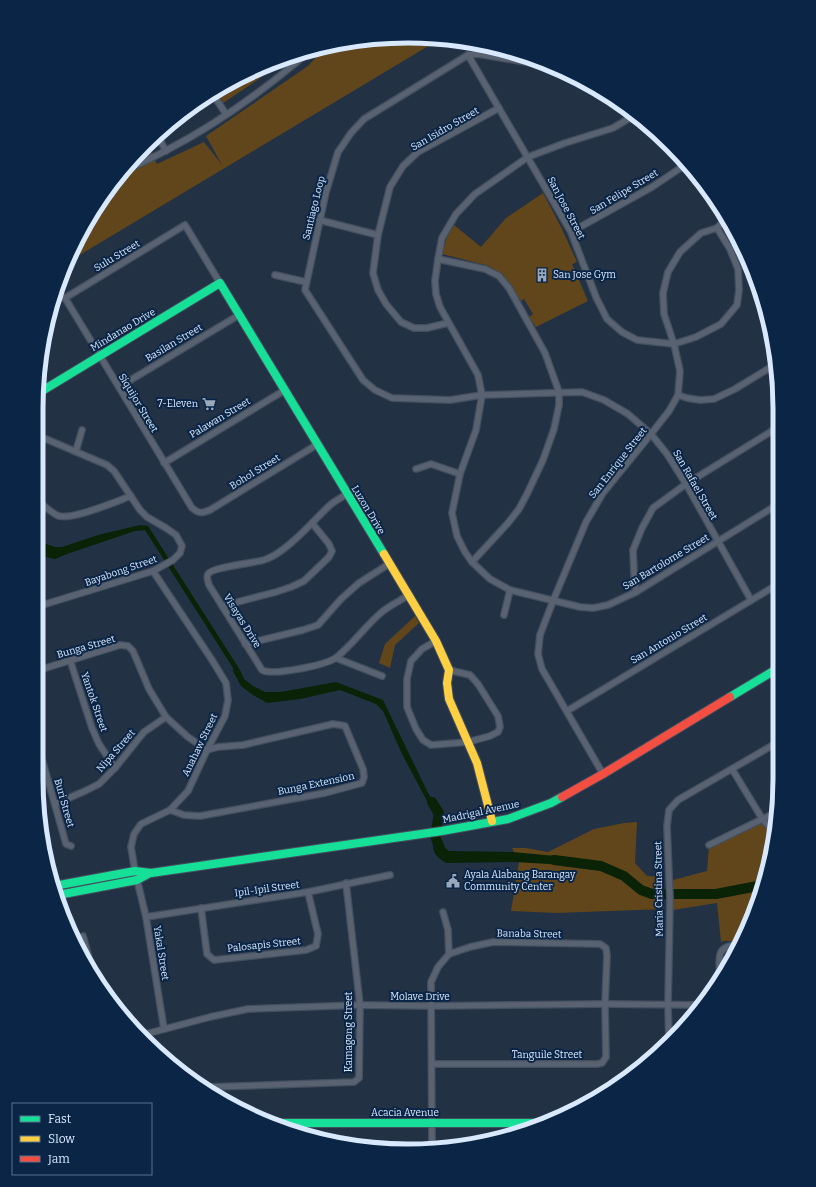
<svg xmlns="http://www.w3.org/2000/svg" width="816" height="1187" font-family="Bitter,serif">
<style>
.green{fill:#60461a}
.water{fill:#0a2206}
.lines{fill:none;stroke-linecap:round;stroke-linejoin:round}
.river{stroke:#0a2206;stroke-width:10}
.street-casing{stroke:#434f5f;stroke-width:8}
.fast-casing{stroke:#434f5f;stroke-width:10}
.slow-casing{stroke:#434f5f;stroke-width:10}
.jam-casing{stroke:#434f5f;stroke-width:10}
.street{stroke:#586271;stroke-width:5.5}
.fast{stroke:#16e098;stroke-width:8}
.slow{stroke:#ffcf43;stroke-width:8}
.jam{stroke:#f24e42;stroke-width:8}
.labels{text-anchor:middle;dominant-baseline:central;stroke-width:4;stroke-linejoin:round;paint-order:stroke}
.street-label{font-size:10px;fill:#d8e8fe;stroke:#0b2546}
.poi-label{font-size:10px;fill:#d8e8fe;stroke:#0b2546;text-anchor:start}
.rim{fill:none;stroke:#d8e8fe;stroke-width:5}
</style>
<rect width="100%" height="100%" fill="#233144"/>
<g class="green">
<polygon points="408,36 440,39 68,262 74,243 147,143 157,164 204,142 222,165 206,136 308,66 328,45 336,43"/>
<polygon points="287,58 256,81 223,103 215,91 266,64"/>
<polygon points="543,193 562,229 577,262 572,264 588,301 536,327 529,317 533,314 524,299 521,301 503,275 486,265 442,254 447,237 454,225 481,247 506,218"/>
<polygon points="415,616 419,623 395,645 390,668 379,663 385,644"/>
<polygon points="763,820 775,833 773,852 752,922 741,941 724,941 721,942 717,903 673,910 673,880 707,871 709,845"/>
<polygon points="637,822 635,863 647,876 663,877 664,909 557,913 511,911 519,862 512,848 526,848 548,852 594,829 624,823"/>
</g>
<g class="water">
<polygon points="140,525 148,526 240,670 244,679 253,686 265,692 281,692 336,682 383,700 428,793 438,807 439,827 433,826 434,816 426,799 402,754 383,711 376,704 340,690 300,699 267,703 253,695 241,686 233,671 233,668 145,530 135,531 67,554 55,559 45,557 36,550 36,539 43,543 55,547 62,547 98,535"/>
<path d="M 442,840 L 445,848 L 449,851 L 512,852 L 567,857 L 566,865 L 515,862 L 446,863 C 437,857 432,853 433,841 Z"/>
</g>
<g class="lines">
<g class="river">
<polyline points="432,802 439,813 435,836 441,852"/>
<polyline points="554,860 601,866 624,876 641,890 652,894 716,894 763,885"/>
</g>
<g class="street-casing">
<g id="street">
<polyline points="468,55 571,232 596,297 607,319 622,332 637,340 674,344 696,337 721,324 737,305 739,290 738,269 730,249 717,228"/>
<polyline points="555,67 478,54 468,55 364,119 351,133 338,152 326,192 305,290 363,380 375,390 392,398 450,400 482,395 582,392 604,400 628,414 651,434 667,454 686,484 751,600"/>
<polyline points="212,93 226,114"/>
<polyline points="635,115 613,128 565,143 528,157 475,194 456,214 442,238 438,259 435,281 436,294 440,307 478,375 482,395 476,430 460,474 452,513 457,536 465,552 472,562 490,579 510,590 580,607 593,608 608,605 636,592 780,503"/>
<polyline points="157,135 166,151"/>
<path d="M 128,169 C 141,163 154,157 167,150 C 219,123 267,88 311,50"/>
<polyline points="319,220 378,235"/>
<polyline points="571,232 652,187 685,165"/>
<polyline points="438,259 485,269 499,276 509,288 545,353 559,392 559,405 554,429 543,460 527,494 519,509 508,523 472,562"/>
<polyline points="275,275 306,282"/>
<polyline points="57,296 65,298 185,225 220,283"/>
<path d="M 65,298 L 192,508 C 199,514 203,513 210,510 L 318,444"/>
<polyline points="448,323 427,328 414,328 401,322 386,304 378,290 373,273 378,235 390,187 403,166 418,152 499,108"/>
<polyline points="119,387 239,315"/>
<polyline points="678,395 687,398 700,400 714,399 735,389 776,364"/>
<polyline points="36,436 46,439 107,465 114,471 140,510 147,517 166,528 176,535 182,546 180,553 173,560 153,571 36,607"/>
<polyline points="76,451 82,430"/>
<polyline points="164,463 285,390"/>
<polyline points="416,469 431,464 460,474"/>
<path d="M 347,494 C 341,498 334,501 329,506 C 312,522 286,553 264,560 C 254,563 212,567 208,574 C 206,577 208,581 209,585 L 262,670 C 273,676 327,665 337,657 C 354,643 366,625 383,611 C 391,605 401,600 409,595"/>
<path d="M 36,500 C 41,503 54,515 59,516 C 73,520 115,502 131,496"/>
<polyline points="36,512 42,504"/>
<polyline points="153,571 212,660 226,683 228,700 225,716 207,750 188,791 170,810 141,824 134,834 131,847 135,871 146,917 164,1029"/>
<polyline points="636,592 634,573 633,550 642,528 653,508 686,484 780,426"/>
<polyline points="222,606 276,592 291,587 304,581 329,557 332,551 329,544 312,523"/>
<polyline points="504,615 510,590"/>
<polyline points="436,641 422,649 411,661 407,679 407,707 416,729 423,740 431,745 468,742 490,736 498,732 500,727 498,716 478,684 470,675 449,670"/>
<polyline points="245,644 303,630 318,625 341,599 359,583 389,564"/>
<polyline points="336,658 382,676"/>
<polyline points="70,660 92,728 99,744 115,768"/>
<polyline points="36,671 120,645 128,646 133,651 149,689 166,717 188,737 207,750 218,747 243,745 333,724 340,725 345,726 363,769 364,777 362,783 325,793 200,816 184,815 170,810"/>
<polyline points="567,711 780,583"/>
<polyline points="36,738 66,844 71,846"/>
<polyline points="732,769 763,820 775,832"/>
<polyline points="603,774 542,669 538,654 540,635 553,601 586,522 603,493 651,434 669,411 678,395 680,371 674,344 664,314 663,293 668,272 680,252 701,233 717,228 725,220"/>
<polyline points="55,804 85,791 99,784 115,768 144,732 166,717"/>
<polyline points="709,845 777,812"/>
<polyline points="201,908 207,954 214,960 306,950 316,946 318,934 308,892"/>
<polyline points="443,912 448,930 449,954"/>
<polyline points="146,917 308,892 390,875"/>
<polyline points="83,936 93,973"/>
<path d="M 720,981 C 720,961 713,945 739,945"/>
<polyline points="142,1035 210,1017 248,1009 360,1005 432,1006 605,1004 702,1005"/>
<polyline points="669,1044 668,1005 670,900 667,826 669,810 678,800 780,741"/>
<polyline points="432,1064 597,1064 602,1063 606,1057 605,1004 607,956 606,948 600,944 493,942 470,947 449,954 438,967 431,982 432,1145"/>
<polyline points="209,1087 354,1082 359,1078 360,1005 346,883"/>
</g>
</g>
<g class="fast-casing">
<g id="fast">
<polyline points="37,394 220,283 384,554"/>
<polyline points="730,697 780,667"/>
<polyline points="54,886 135,871 151,873 442,831 508,819 551,803 562,797"/>
<polyline points="58,895 137,880 150,873"/>
<polyline points="267,1123 542,1123"/>
</g>
</g>
<g class="slow-casing">
<polyline id="slow" points="384,554 436,641 449,670 447,683 449,699 477,763 492,821"/>
</g>
<g class="jam-casing">
<polyline id="jam" points="562,797 603,774 730,697"/>
</g>
<use href="#street" class="street"/>
<use href="#fast" class="fast"/>
<use href="#slow" class="slow"/>
<use href="#jam" class="jam"/>
</g>
<defs>
<g id="building-bare" transform="scale(1.08)"><path d="M-4-6H4V6H1V3H-1V6H-4ZM-2.5-4.3h1.7v1.8h-1.7ZM.8-4.3h1.7v1.8H.8ZM-2.5-1h1.7V.8h-1.7ZM.8-1h1.7V.8H.8Z" fill="#99a8bd" stroke="#0b2546" stroke-width="2.5" paint-order="stroke"/></g>
<g id="supermarket-bare" transform="scale(1.08)"><path d="M-6-5.5h2.5l.6 2H6L4.5 2H-2.5L-4.4-4H-6ZM-1.5 3.2a1.3 1.3 0 1 0 .1 0ZM3 3.2a1.3 1.3 0 1 0 .1 0Z" fill="#99a8bd" stroke="#0b2546" stroke-width="2.5" paint-order="stroke"/></g>
<g id="civic-bare" transform="scale(1.08)"><path d="M-.6-6.5H3V-4.5H.6V-3L4-1V1h2V6H-6V1h2V-1L-.6-3ZM-1.2 2.5V6h2.4V2.5Z" fill="#99a8bd" stroke="#0b2546" stroke-width="2.5" paint-order="stroke"/></g>
</defs>
<g fill-rule="evenodd">
<use href="#building-bare" x="542" y="275"/>
<use href="#supermarket-bare" x="209" y="404"/>
<use href="#civic-bare" x="453" y="881"/>
</g>
<g class="labels">
<g class="street-label">
<text transform="translate(445 129) rotate(-30)">San Isidro Street</text>
<text transform="translate(624 192) rotate(-31)">San Felipe Street</text>
<text transform="translate(314 208) rotate(-76)">Santiago Loop</text>
<text transform="translate(566 208) rotate(62)">San Jose Street</text>
<text transform="translate(117 256) rotate(-31)">Sulu Street</text>
<text transform="translate(123 330) rotate(-31)">Mindanao Drive</text>
<text transform="translate(174 343) rotate(-31)">Basilan Street</text>
<text transform="translate(138 403) rotate(59)">Siquijor Street</text>
<text transform="translate(220 418) rotate(-31)">Palawan Street</text>
<text transform="translate(618 463) rotate(-52)">San Enrique Street</text>
<text transform="translate(255 472) rotate(-32)">Bohol Street</text>
<text transform="translate(695 485) rotate(60)">San Rafael Street</text>
<text transform="translate(368 510) rotate(59)">Luzon Drive</text>
<text transform="translate(666 562) rotate(-31)">San Bartolome Street</text>
<text transform="translate(121 571) rotate(-19)">Bayabong Street</text>
<text transform="translate(242 621) rotate(58)">Visayas Drive</text>
<text transform="translate(669 639) rotate(-31)">San Antonio Street</text>
<text transform="translate(86 647) rotate(-16)">Bunga Street</text>
<text transform="translate(94 702) rotate(71)">Yantok Street</text>
<text transform="translate(200 745) rotate(-64)">Anahaw Street</text>
<text transform="translate(116 751) rotate(-49)">Nipa Street</text>
<text transform="translate(316 784) rotate(-12)">Bunga Extension</text>
<text transform="translate(64 803) rotate(74)">Buri Street</text>
<text transform="translate(481 812) rotate(-12)">Madrigal Avenue</text>
<text transform="translate(267 889) rotate(-8)">Ipil-Ipil Street</text>
<text transform="translate(659 889) rotate(-91)">Maria Cristina Street</text>
<text transform="translate(529 934) rotate(1)">Banaba Street</text>
<text transform="translate(264 945) rotate(-6)">Palosapis Street</text>
<text transform="translate(161 953) rotate(81)">Yakal Street</text>
<text x="420" y="997">Molave Drive</text>
<text transform="translate(349 1032) rotate(-90)">Kamagong Street</text>
<text x="547" y="1055">Tanguile Street</text>
<text x="405" y="1113">Acacia Avenue</text>
</g>
<g class="poi-label">
<text x="553" y="275">San Jose Gym</text>
<text x="198" y="404" text-anchor="end">7-Eleven</text>
<text x="464" y="875">Ayala Alabang Barangay<tspan x="464" dy="12">Community Center</tspan></text>
</g>
</g>
<path d="M0 0H816V1187H0ZM408 43H408A365 365 0 0 1 773 408V779A365 365 0 0 1 408 1144H408A365 365 0 0 1 43 779V408A365 365 0 0 1 408 43Z" fill="#0b2546" fill-rule="evenodd"/>
<path class="rim" d="M408 43H408A365 365 0 0 1 773 408V779A365 365 0 0 1 408 1144H408A365 365 0 0 1 43 779V408A365 365 0 0 1 408 43Z"/>
<rect x="12" y="1103" width="140" height="72" fill="#0b2546" stroke="#5d7390"/>
<rect x="20" y="1116" width="20" height="6" fill="#16e098" stroke="#5d7390"/>
<text x="48" y="1123" font-size="12" fill="#d8e8fe">Fast</text>
<rect x="20" y="1136" width="20" height="6" fill="#ffcf43" stroke="#5d7390"/>
<text x="48" y="1143" font-size="12" fill="#d8e8fe">Slow</text>
<rect x="20" y="1156" width="20" height="6" fill="#f24e42" stroke="#5d7390"/>
<text x="48" y="1163" font-size="12" fill="#d8e8fe">Jam</text>
</svg>
